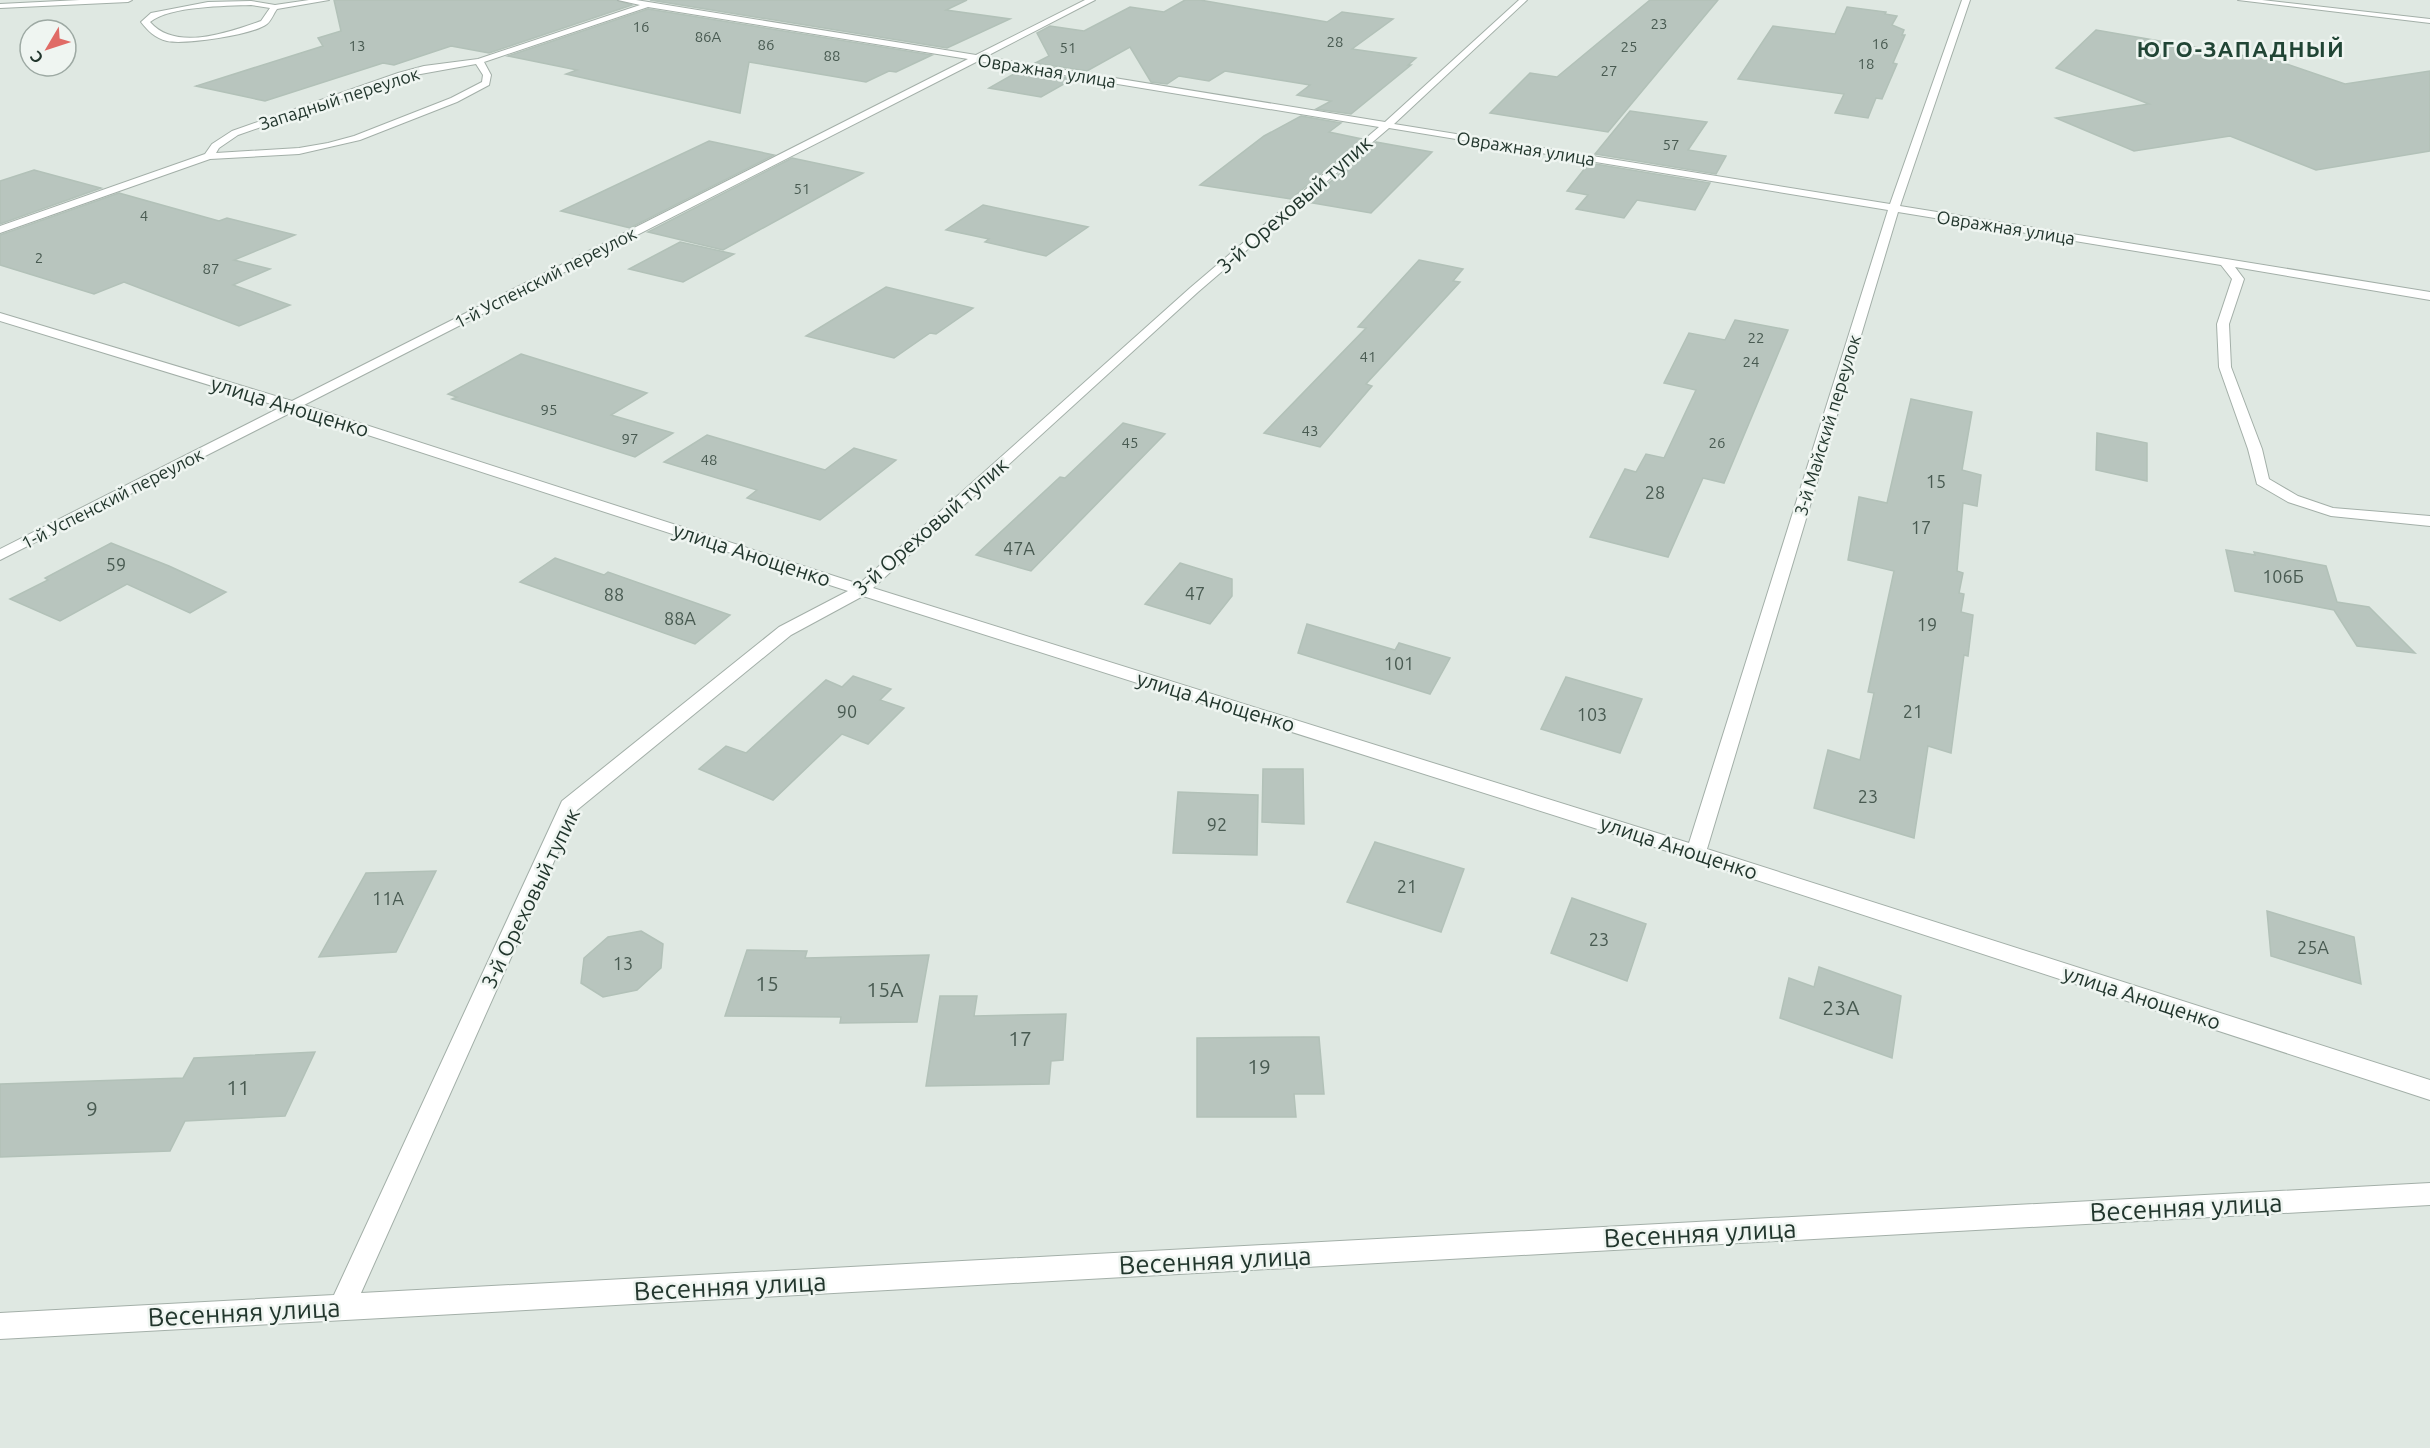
<svg xmlns="http://www.w3.org/2000/svg" width="2430" height="1448" font-family="Ubuntu,sans-serif">
<style>
.building{fill:#b8c5be;stroke:#b2c1b8;stroke-width:1.5}
.lines{fill:none;stroke-linecap:round;stroke-linejoin:round}
.minor-casing{stroke:#a3afa8;stroke-width:2}
.minor{fill:#fff;fill-rule:evenodd}
.labels{text-anchor:middle;dominant-baseline:central;stroke-width:5;stroke-linejoin:round;paint-order:stroke}
.far-number-label{font-size:15px;fill:#485a51}
.far-street-label{font-size:18px;fill:#22362d;stroke:#eff5f1}
.number-label{font-size:18px;fill:#485a51}
.street-label{font-size:21px;fill:#22362d;stroke:#eff5f1}
.near-number-label{font-size:21px;fill:#485a51}
.far-district-label{font-size:22px;font-weight:bold;letter-spacing:1.5px;fill:#214535;stroke:#eff5f1}
.near-street-label{font-size:26px;fill:#22362d;stroke:#eff5f1}
</style>
<rect width="100%" height="100%" fill="#dfe8e2"/>
<g class="building">
<polygon points="334,0 616,0 632,5 489,53 451,46 394,65 383,63 265,101 196,86 323,46 318,38 341,31"/>
<polygon points="650,0 967,0 946,10 1010,19 947,48"/>
<polygon points="1185,0 1200,0 1327,22 1342,12 1393,19 1352,49 1416,58 1408,65 1411,65 1351,114 1316,109 1331,101 1297,95 1310,85 1225,71 1209,81 1179,76 1167,84 1151,82 1130,47 1087,71 1035,63 1049,56 1037,33 1050,26 1084,31 1130,7 1164,12"/>
<polygon points="1650,0 1718,0 1608,132 1490,113 1530,73 1557,77"/>
<polygon points="1847,7 1886,12 1885,14 1897,16 1892,25 1904,30 1902,35 1905,35 1893,63 1897,64 1882,99 1876,98 1868,118 1835,113 1844,94 1738,79 1773,26 1835,34"/>
<polygon points="648,9 932,55 896,72 889,71 866,82 749,62 740,113 566,74 577,70 508,56"/>
<polygon points="2096,30 2281,62 2345,84 2430,71 2430,151 2316,170 2230,136 2134,151 2056,118 2149,104 2056,68"/>
<polygon points="1021,70 1073,79 1041,97 989,88"/>
<polygon points="1630,111 1707,122 1688,150 1726,156 1716,174 1595,154"/>
<polygon points="1301,116 1341,123 1329,132 1362,139 1291,199 1200,185 1264,136"/>
<polygon points="709,141 774,155 630,228 561,211"/>
<polygon points="1376,142 1432,152 1371,213 1307,202"/>
<polygon points="792,158 863,173 723,250 648,232"/>
<polygon points="1589,163 1710,183 1695,210 1637,200 1624,218 1576,209 1588,195 1567,191"/>
<polygon points="34,170 101,188 0,224 0,181"/>
<polygon points="119,193 219,221 227,218 295,235 234,260 270,269 233,285 290,305 239,326 124,282 94,294 0,265 0,235"/>
<polygon points="983,205 1035,216 1088,227 1046,256 985,242 989,239 946,230"/>
<polygon points="680,242 734,254 683,282 629,269"/>
<polygon points="1419,260 1463,269 1453,281 1460,282 1366,384 1372,386 1320,447 1264,433 1366,328 1358,327"/>
<polygon points="886,287 973,308 936,334 930,333 894,358 806,336"/>
<polygon points="1735,320 1788,330 1724,483 1703,478 1668,557 1590,537 1625,469 1636,472 1646,454 1664,458 1696,390 1664,383 1689,333 1725,340"/>
<polygon points="521,354 647,393 611,415 673,433 635,457 452,399 457,397 448,394"/>
<polygon points="1911,399 1972,412 1962,470 1981,475 1977,506 1963,503 1957,571 1963,573 1959,593 1964,594 1961,612 1973,615 1968,656 1964,655 1951,753 1928,746 1914,838 1814,808 1828,750 1860,760 1874,693 1868,692 1894,571 1848,560 1859,497 1887,503"/>
<polygon points="1123,423 1165,434 1031,571 976,555 1060,477 1065,478"/>
<polygon points="2097,433 2147,443 2147,481 2096,470"/>
<polygon points="707,435 825,470 854,448 896,460 820,520 747,498 757,490 664,462"/>
<polygon points="111,543 169,566 226,592 190,613 127,584 60,621 10,599 48,580 45,578"/>
<polygon points="2226,550 2255,555 2254,552 2326,566 2337,602 2369,607 2415,653 2357,646 2334,610 2235,591"/>
<polygon points="555,558 604,575 608,572 730,615 695,644 520,582"/>
<polygon points="1180,563 1232,579 1232,596 1210,624 1145,604"/>
<polygon points="1307,624 1395,650 1399,643 1450,658 1430,694 1298,653"/>
<polygon points="853,676 891,689 880,700 904,708 868,744 842,734 773,800 699,769 726,746 746,753 826,680 842,687"/>
<polygon points="1566,677 1642,699 1620,753 1541,729"/>
<polygon points="1263,769 1303,769 1304,824 1262,822"/>
<polygon points="1178,792 1258,795 1257,855 1173,853"/>
<polygon points="1375,842 1464,869 1441,932 1347,902"/>
<polygon points="436,871 396,952 319,957 366,873"/>
<polygon points="1572,898 1646,924 1627,981 1551,953"/>
<polygon points="2267,911 2354,937 2361,984 2271,956"/>
<polygon points="641,931 663,944 661,968 637,990 603,997 581,983 584,958 608,937"/>
<polygon points="747,950 807,951 805,958 929,955 917,1022 840,1023 841,1017 725,1016"/>
<polygon points="1819,967 1901,996 1892,1058 1780,1018 1789,978 1814,987"/>
<polygon points="940,996 977,996 974,1016 1066,1014 1063,1060 1051,1061 1049,1084 926,1086"/>
<polygon points="1305,1037 1319,1037 1324,1094 1294,1094 1296,1117 1197,1117 1197,1038"/>
<polygon points="315,1052 285,1116 185,1121 170,1151 0,1157 0,1084 183,1078 194,1058"/>
</g>
<g class="lines">
<g class="minor-casing">
<g id="minor">
<polygon points="80,0 132,0 128,2 0,8 0,4"/>
<path d="M 309,0 L 329,0 L 277,9 C 274,13 271,21 267,24 C 253,35 184,45 167,41 C 155,38 148,31 141,22 L 151,13 L 208,2 L 251,1 L 275,5 ZM 251,5 L 270,8 L 261,21 C 229,32 176,52 150,22 C 170,6 225,6 251,5 Z"/>
<path d="M 618,0 L 636,0 L 976,55 L 1085,0 L 1095,0 L 985,57 L 1385,122 L 1519,0 L 1527,0 L 1394,124 L 1890,204 L 1962,0 L 1970,0 L 1900,206 L 2430,292 L 2430,300 L 2235,267 L 2244,279 L 2229,324 L 2231,367 L 2262,449 L 2269,479 L 2298,496 L 2333,508 L 2430,516 L 2430,526 L 2331,516 L 2288,502 L 2257,484 L 2248,449 L 2219,367 L 2217,324 L 2232,279 L 2221,265 L 1898,212 L 1707,849 L 2430,1080 L 2430,1100 L 1689,858 L 863,596 L 791,635 L 577,810 L 361,1293 L 2430,1183 L 2430,1205 L 0,1339 L 0,1313 L 334,1295 L 562,801 L 779,627 L 848,591 L 294,411 L 0,560 L 0,549 L 281,407 L 0,321 L 0,313 L 292,401 L 968,59 L 648,7 L 484,62 L 491,75 L 489,85 L 457,102 L 360,140 L 299,154 L 210,159 L 0,233 L 0,226 L 205,154 L 212,144 L 232,131 L 398,73 L 424,66 L 478,59 L 640,5 ZM 978,61 L 1379,127 L 1190,288 L 859,584 L 304,405 ZM 476,64 L 483,75 L 482,82 L 451,98 L 354,136 L 328,143 L 299,148 L 216,153 L 219,148 L 238,135 L 404,77 ZM 1389,128 L 1888,210 L 1689,843 L 873,588 L 1198,292 Z"/>
<polygon points="2238,0 2262,0 2430,19 2430,23"/>
</g>
</g>
<use href="#minor" class="minor"/>
</g>
<g class="labels">
<g class="far-number-label">
<text x="1659" y="23">23</text>
<text x="641" y="26">16</text>
<text x="708" y="36">86А</text>
<text x="1335" y="41">28</text>
<text x="1880" y="43">16</text>
<text x="766" y="44">86</text>
<text x="357" y="45">13</text>
<text x="1629" y="46">25</text>
<text x="1068" y="47">51</text>
<text x="832" y="55">88</text>
<text x="1866" y="63">18</text>
<text x="1609" y="70">27</text>
<text x="1671" y="144">57</text>
<text x="802" y="188">51</text>
<text x="144" y="215">4</text>
<text x="39" y="257">2</text>
<text x="211" y="268">87</text>
<text x="1756" y="337">22</text>
<text x="1368" y="356">41</text>
<text x="1751" y="361">24</text>
<text x="549" y="409">95</text>
<text x="1310" y="430">43</text>
<text x="630" y="438">97</text>
<text x="1130" y="442">45</text>
<text x="1717" y="442">26</text>
<text x="709" y="459">48</text>
</g>
<g class="far-street-label">
<text transform="translate(1047 70) rotate(9)">Овражная улица</text>
<text transform="translate(339 98) rotate(-18)">Западный переулок</text>
<text transform="translate(1526 148) rotate(9)">Овражная улица</text>
<text transform="translate(2006 227) rotate(9)">Овражная улица</text>
<text transform="translate(545 277) rotate(-27)">1-й Успенский переулок</text>
<text transform="translate(1827 425) rotate(-73)">3-й Майский переулок</text>
<text transform="translate(112 498) rotate(-27)">1-й Успенский переулок</text>
</g>
<g class="number-label">
<text x="1936" y="481">15</text>
<text x="1655" y="492">28</text>
<text x="1921" y="527">17</text>
<text x="1019" y="548">47А</text>
<text x="116" y="564">59</text>
<text x="2283" y="576">106Б</text>
<text x="1195" y="593">47</text>
<text x="614" y="594">88</text>
<text x="680" y="618">88А</text>
<text x="1927" y="624">19</text>
<text x="1399" y="663">101</text>
<text x="847" y="711">90</text>
<text x="1913" y="711">21</text>
<text x="1592" y="714">103</text>
<text x="1868" y="796">23</text>
<text x="1217" y="824">92</text>
<text x="1407" y="886">21</text>
<text x="388" y="898">11А</text>
<text x="1599" y="939">23</text>
<text x="2313" y="947">25А</text>
<text x="623" y="963">13</text>
</g>
<g class="street-label">
<text transform="translate(1294 204) rotate(-41)">3-й Ореховый тупик</text>
<text transform="translate(290 406) rotate(17)">улица Анощенко</text>
<text transform="translate(930 526) rotate(-41)">3-й Ореховый тупик</text>
<text transform="translate(752 554) rotate(18)">улица Анощенко</text>
<text transform="translate(1216 701) rotate(17)">улица Анощенко</text>
<text transform="translate(1679 847) rotate(18)">улица Анощенко</text>
<text transform="translate(530 898) rotate(-64)">3-й Ореховый тупик</text>
<text transform="translate(2142 997) rotate(18)">улица Анощенко</text>
</g>
<g class="near-number-label">
<text x="767" y="983">15</text>
<text x="885" y="989">15А</text>
<text x="1841" y="1007">23А</text>
<text x="1020" y="1038">17</text>
<text x="1259" y="1066">19</text>
<text x="238" y="1087">11</text>
<text x="92" y="1108">9</text>
</g>
<g class="far-district-label">
<text x="2241" y="48">ЮГО-ЗАПАДНЫЙ</text>
</g>
<g class="near-street-label">
<text transform="translate(2186 1207) rotate(-3)">Весенняя улица</text>
<text transform="translate(1700 1233) rotate(-3)">Весенняя улица</text>
<text transform="translate(1215 1260) rotate(-3)">Весенняя улица</text>
<text transform="translate(730 1286) rotate(-3)">Весенняя улица</text>
<text transform="translate(244 1312) rotate(-3)">Весенняя улица</text>
</g>
</g>
<g transform="translate(48 48) rotate(231)"><circle r="28" fill="#eff5f1" stroke="#9da9a3" stroke-width="1.5"/>
<path d="M0-4.5L10 22L0 15L-10 22Z" fill="#e06b66"/>
<text y="-9" font-size="16" font-weight="bold" text-anchor="middle" fill="#22362d">С</text>
</g>
</svg>
